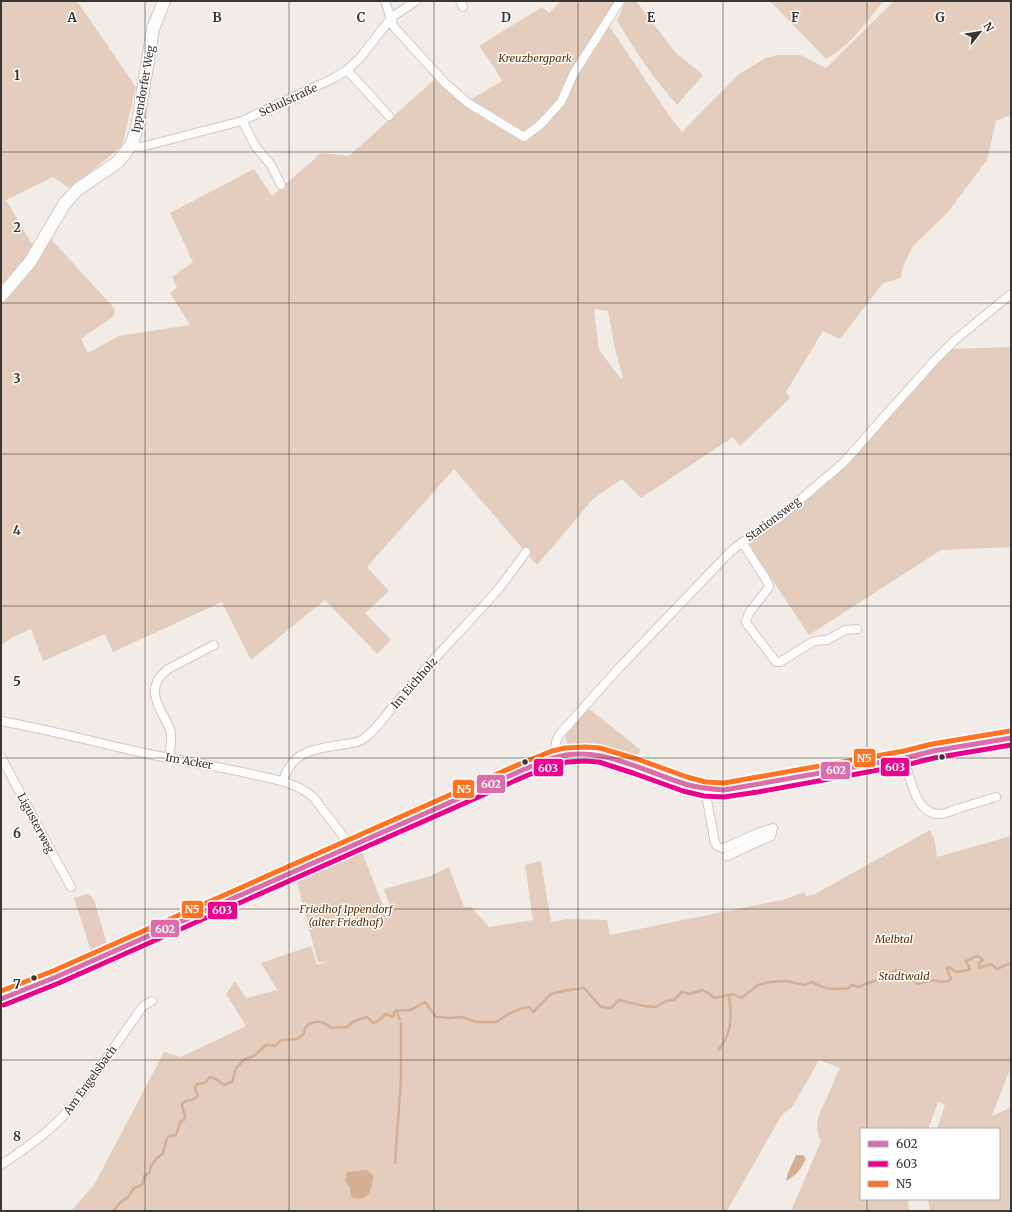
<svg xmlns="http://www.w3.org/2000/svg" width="1012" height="1212" font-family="Merriweather,serif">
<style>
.green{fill:#e4cdbd;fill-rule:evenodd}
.water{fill:#d5af93}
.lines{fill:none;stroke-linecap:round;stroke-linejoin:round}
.stream{stroke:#d5af93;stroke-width:2.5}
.street-casing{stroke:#cec9c6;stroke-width:10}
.secondary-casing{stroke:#cec9c6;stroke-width:14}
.street{stroke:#fdfcfc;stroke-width:8}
.secondary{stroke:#fdfcfc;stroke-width:12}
.bus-1-casing{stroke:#fff;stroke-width:8}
.bus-2-casing{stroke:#fff;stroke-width:8}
.bus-3-casing{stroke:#fff;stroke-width:8}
.bus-1{stroke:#da6eab;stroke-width:5}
.bus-2{stroke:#ec008d;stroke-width:5}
.bus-3{stroke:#ff7322;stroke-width:5}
.grid{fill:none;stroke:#3a3633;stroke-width:1;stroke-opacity:0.55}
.bus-dot{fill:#3a3633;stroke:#fff;stroke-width:1.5}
.labels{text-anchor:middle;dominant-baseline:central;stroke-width:3;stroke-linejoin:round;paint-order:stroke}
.park-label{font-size:11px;font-style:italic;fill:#613000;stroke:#fff}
.street-label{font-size:11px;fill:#3a3633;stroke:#fff}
.grid-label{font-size:13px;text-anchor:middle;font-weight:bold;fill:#3a3633;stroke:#fff;stroke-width:3;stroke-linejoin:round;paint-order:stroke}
.line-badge{stroke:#fff;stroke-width:1.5}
.badge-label{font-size:11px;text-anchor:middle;font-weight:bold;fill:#fff}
</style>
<rect width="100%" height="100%" fill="#f2ece8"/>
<g class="green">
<path d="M 1,1 L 77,1 L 136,87 L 122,146 L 70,189 L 53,177 L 6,200 L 32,244 L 50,238 L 115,309 L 114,316 L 81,339 L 88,353 L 119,336 L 190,325 L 170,293 L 177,287 L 172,277 L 193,262 L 170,213 L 254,169 L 272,196 L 321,153 L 349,156 L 436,78 L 523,140 L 542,126 L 606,27 L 610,27 L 670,117 L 682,132 L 739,74 L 766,58 L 778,55 L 801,55 L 826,68 L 894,1 L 1011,1 L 1011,115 L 996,121 L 987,160 L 948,212 L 913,246 L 903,266 L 901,278 L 883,283 L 840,339 L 823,331 L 786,392 L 790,398 L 740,446 L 733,437 L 641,498 L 622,479 L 593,499 L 537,565 L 454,469 L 367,567 L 389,591 L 365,613 L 391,640 L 377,654 L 325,600 L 251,660 L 222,602 L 113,652 L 105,634 L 43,661 L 31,629 L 13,637 L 1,645 ZM 594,309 L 608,311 L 615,349 L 623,378 L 621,379 L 599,350 Z"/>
<polygon points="561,1 616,1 559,100 551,110 524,134 470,100 502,81 494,67 479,46 542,7 549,13"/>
<path d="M 626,1 L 636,1 L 675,52 L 703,75 L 677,105 C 654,79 634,50 617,20 Z"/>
<path d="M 770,1 L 885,1 L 881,4 C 863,26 851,45 826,59 Z"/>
<polygon points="1011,347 1011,547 941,550 809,635 747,542 785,518 845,466 949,349"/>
<polygon points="588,708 641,750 638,754 632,757 612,751 573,745 568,746 565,737"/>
<path d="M 930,830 L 935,841 L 937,857 L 1011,836 L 1011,1067 L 992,1116 L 1011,1107 L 1011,1211 L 930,1211 L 928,1199 L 999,1199 L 999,1129 L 937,1129 L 945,1105 L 938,1102 L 928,1129 L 861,1129 L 861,1199 L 908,1199 L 909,1211 L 791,1211 L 821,1141 C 811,1122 823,1108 830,1091 C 833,1083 836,1075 840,1068 L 819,1060 L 793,1106 L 781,1116 L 727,1211 L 71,1211 L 94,1185 L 164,1052 L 181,1057 L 246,1026 L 226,994 L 235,981 L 246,998 L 277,990 L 261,963 L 311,946 L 317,965 L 329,961 L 318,963 L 297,882 L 362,852 L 386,913 L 386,911 L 391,909 L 384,889 L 431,876 L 449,867 L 464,907 L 471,907 L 489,927 L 533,920 L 525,865 L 541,861 L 551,922 L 568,919 L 607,920 L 610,935 L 786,899 L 804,892 L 806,896 L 815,894 Z"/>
<polygon points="87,894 91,896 94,900 108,947 92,954 74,898"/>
</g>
<g class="water">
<path d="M 796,1155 L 803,1155 L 806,1159 C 801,1169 796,1176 786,1181 L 788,1173 Z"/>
<path d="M 367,1170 L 373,1175 C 373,1182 371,1196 363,1198 C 359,1200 355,1198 351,1197 L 350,1187 L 345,1181 L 347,1172 Z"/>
</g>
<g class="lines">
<g class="stream">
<polyline points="396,1010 400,1020"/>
<path d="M 719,1050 C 721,1046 725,1041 727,1036 C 732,1023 731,1008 729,995"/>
<polyline points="395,1163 401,1078 401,1024"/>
<path d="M 113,1211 L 121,1202 L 128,1197 L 134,1188 L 140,1186 L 143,1183 L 144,1176 L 149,1173 L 151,1166 L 156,1159 L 163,1153 L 167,1138 L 170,1136 L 176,1135 L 180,1122 L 184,1120 L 185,1117 L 182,1105 L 185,1101 L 192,1100 L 198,1096 L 195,1088 L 197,1084 L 205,1083 L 210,1077 L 216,1079 L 224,1085 L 232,1082 L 236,1068 L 245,1059 L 254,1056 L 266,1045 L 274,1046 L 282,1040 L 297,1039 L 304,1034 C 305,1019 322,1019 331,1028 L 347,1027 L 354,1021 L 367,1017 L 373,1023 L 377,1022 L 386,1014 L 393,1017 L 394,1015 L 394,1012 C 399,1008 404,1012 410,1010 C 414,1009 421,1004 425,1002 L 436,1017 L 450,1018 L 462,1017 L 476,1022 L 497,1022 C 507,1014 516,1009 529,1007 L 533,1012 L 551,994 L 563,991 L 584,988 L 601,1007 L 611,1008 L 619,1000 L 644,1006 L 656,1007 L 666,1001 L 674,1000 L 682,992 L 690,994 L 702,990 L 710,994 L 714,998 L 733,994 L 741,998 L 758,985 L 770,982 L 786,981 L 805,985 L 811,982 C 818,985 825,989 833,989 C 838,989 842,988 847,989 L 852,985 L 860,987 C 864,983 869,983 874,981 C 883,979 893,967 903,971 C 909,973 912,980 917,984 L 933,980 L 941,982 L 948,981 L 951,979 L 947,969 L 949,967 L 956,972 L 969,970 L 970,969 L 966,961 C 970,960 973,957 978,956 L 983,960 L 979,963 L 979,968 L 991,964 L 997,969 L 1008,964 L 1011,965"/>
</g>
<g class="street-casing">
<g id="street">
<polyline points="385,1 394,27 445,83 468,103 524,137 540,125 561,102 574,73 620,1"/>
<polyline points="460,1 463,7"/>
<polyline points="347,70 389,116"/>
<polyline points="242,121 256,147 271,165 281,185"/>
<polyline points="131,145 141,147 242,121 334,78 347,70 360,58 392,17 416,1"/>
<polyline points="742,542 767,581 769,587 749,613 746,621 747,624 776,662 780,662 814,641 827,640 845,630 857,629"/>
<path d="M 1,721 C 46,729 90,741 135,751 C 173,760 213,765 251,774 C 273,779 296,782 313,797 L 351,846"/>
<polyline points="1,757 49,847 71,887"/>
<path d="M 169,758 C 170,750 172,741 171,733 C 170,728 167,723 165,719 C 154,699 148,685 168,669 L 214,645"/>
<polyline points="554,758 556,742 559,735 619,668 729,553 736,547 780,517 843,463 934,361 955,340 1011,294"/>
<path d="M 905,758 C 906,769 910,780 914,791 C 920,806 930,819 949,812 C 952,811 956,809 960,808 C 972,804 984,801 996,797"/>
<path d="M 283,781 C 293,748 318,749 346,744 C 352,743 358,743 363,739 C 375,731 383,719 392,708 C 401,697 410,687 419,676 C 444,648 470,621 495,593 C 506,580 516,566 526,552"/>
<path d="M 705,789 L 715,843 C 717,847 719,848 724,848 L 758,833 L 773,828 L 771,836 L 727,856"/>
<path d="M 1,1165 C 31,1145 55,1128 78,1099 L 143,1006 L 152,1001"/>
</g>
</g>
<g class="secondary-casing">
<g id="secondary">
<polyline points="1,296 30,262 65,203 78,189 118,162 131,145 137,128 153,29 164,1"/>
<polyline points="1,999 56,977 100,957 525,769 554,758 566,755 585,754 600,755 635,766 685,784 705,789 724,790 757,785 905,758 933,751 1011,738"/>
</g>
</g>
<use href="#street" class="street"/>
<use href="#secondary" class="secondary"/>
<g class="bus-1-casing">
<path id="bus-1" d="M 1,999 L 56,977 L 525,769 C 538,764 552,757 566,755 C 607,749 646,772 685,784 C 698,788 710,789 724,790 L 905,758 L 933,751 L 1011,738"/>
</g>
<g class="bus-2-casing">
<polyline id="bus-2" points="4,1005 59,983 528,775 556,765 567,762 585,761 599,762 633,773 683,791 704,796 724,797 758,792 906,765 934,758 1011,745"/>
</g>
<g class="bus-3-casing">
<polyline id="bus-3" points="1,991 53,971 522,763 552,751 565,748 585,747 600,748 637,759 687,777 706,782 724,783 904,751 932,744 1010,731"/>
</g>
<use href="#bus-1" class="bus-1"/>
<use href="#bus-2" class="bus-2"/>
<use href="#bus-3" class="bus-3"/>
</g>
<path class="grid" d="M 145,1 L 145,1211M 289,1 L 289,1211M 434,1 L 434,1211M 578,1 L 578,1211M 723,1 L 723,1211M 867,1 L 867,1129M 1,152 L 1011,152M 1,303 L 1011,303M 1,454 L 1011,454M 1,606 L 1011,606M 1,758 L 1011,758M 1,909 L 1011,909M 1,1060 L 1011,1060M 867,1199 L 867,1211"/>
<g class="bus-dot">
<circle cx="942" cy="757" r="3.5"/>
<circle cx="525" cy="762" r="3.5"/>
<circle cx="34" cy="978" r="3.5"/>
</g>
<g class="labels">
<g class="park-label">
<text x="535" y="58">Kreuzbergpark</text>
<text x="346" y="909">Friedhof Ippendorf<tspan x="346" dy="13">(alter Friedhof)</tspan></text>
<text x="894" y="939">Melbtal</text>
<text x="904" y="976">Stadtwald</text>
</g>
<g class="street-label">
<text transform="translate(143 89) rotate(-80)">Ippendorfer Weg</text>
<text transform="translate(288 100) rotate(-25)">Schulstraße</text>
<text transform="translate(773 519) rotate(-37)">Stationsweg</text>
<text transform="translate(414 683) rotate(-49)">Im Eichholz</text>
<text transform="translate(189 761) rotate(10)">Im Acker</text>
<text transform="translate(36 823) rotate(62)">Ligusterweg</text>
<text transform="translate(90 1080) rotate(-54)">Am Engelsbach</text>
</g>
</g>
<g class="grid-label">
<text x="72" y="22">A</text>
<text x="217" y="22">B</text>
<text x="361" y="22">C</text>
<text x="506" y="22">D</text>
<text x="651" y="22">E</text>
<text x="795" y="22">F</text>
<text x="940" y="22">G</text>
<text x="17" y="80">1</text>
<text x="17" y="232">2</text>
<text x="17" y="383">3</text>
<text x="17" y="535">4</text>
<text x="17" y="686">5</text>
<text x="17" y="838">6</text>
<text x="17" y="989">7</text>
<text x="17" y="1141">8</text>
</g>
<g class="line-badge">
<rect x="853" y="748" width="23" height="20" rx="4" fill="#ff7322"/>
<rect x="880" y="757" width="30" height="20" rx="4" fill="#ec008d"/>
<rect x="533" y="758" width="31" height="19" rx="4" fill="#ec008d"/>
<rect x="820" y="761" width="31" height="19" rx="4" fill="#da6eab"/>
<rect x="476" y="774" width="30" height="20" rx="4" fill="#da6eab"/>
<rect x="452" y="779" width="23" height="20" rx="4" fill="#ff7322"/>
<rect x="181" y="900" width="23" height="19" rx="4" fill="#ff7322"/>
<rect x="207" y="901" width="31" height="19" rx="4" fill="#ec008d"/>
<rect x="150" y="919" width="30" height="19" rx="4" fill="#da6eab"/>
</g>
<g class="badge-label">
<text x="864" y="762">N5</text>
<text x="895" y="771">603</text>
<text x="548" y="772">603</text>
<text x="836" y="774">602</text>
<text x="491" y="788">602</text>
<text x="464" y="793">N5</text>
<text x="192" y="913">N5</text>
<text x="222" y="914">603</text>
<text x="165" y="933">602</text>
</g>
<rect width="1012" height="1212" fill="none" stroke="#3a3633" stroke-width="4"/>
<rect x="860" y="1128" width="140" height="72" fill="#ffffff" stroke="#b0afad"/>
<rect x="868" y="1141" width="20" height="6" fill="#da6eab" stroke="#b0afad"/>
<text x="896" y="1148" font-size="12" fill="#3a3633">602</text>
<rect x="868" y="1161" width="20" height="6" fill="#ec008d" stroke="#b0afad"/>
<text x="896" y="1168" font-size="12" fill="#3a3633">603</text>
<rect x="868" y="1181" width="20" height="6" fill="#ff7322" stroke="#b0afad"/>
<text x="896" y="1188" font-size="12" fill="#3a3633">N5</text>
<g transform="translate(980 32) rotate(59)" stroke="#ffffff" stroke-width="3" paint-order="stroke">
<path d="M0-3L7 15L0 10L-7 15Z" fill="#3a3633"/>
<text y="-6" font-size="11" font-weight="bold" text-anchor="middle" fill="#3a3633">N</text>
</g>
</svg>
